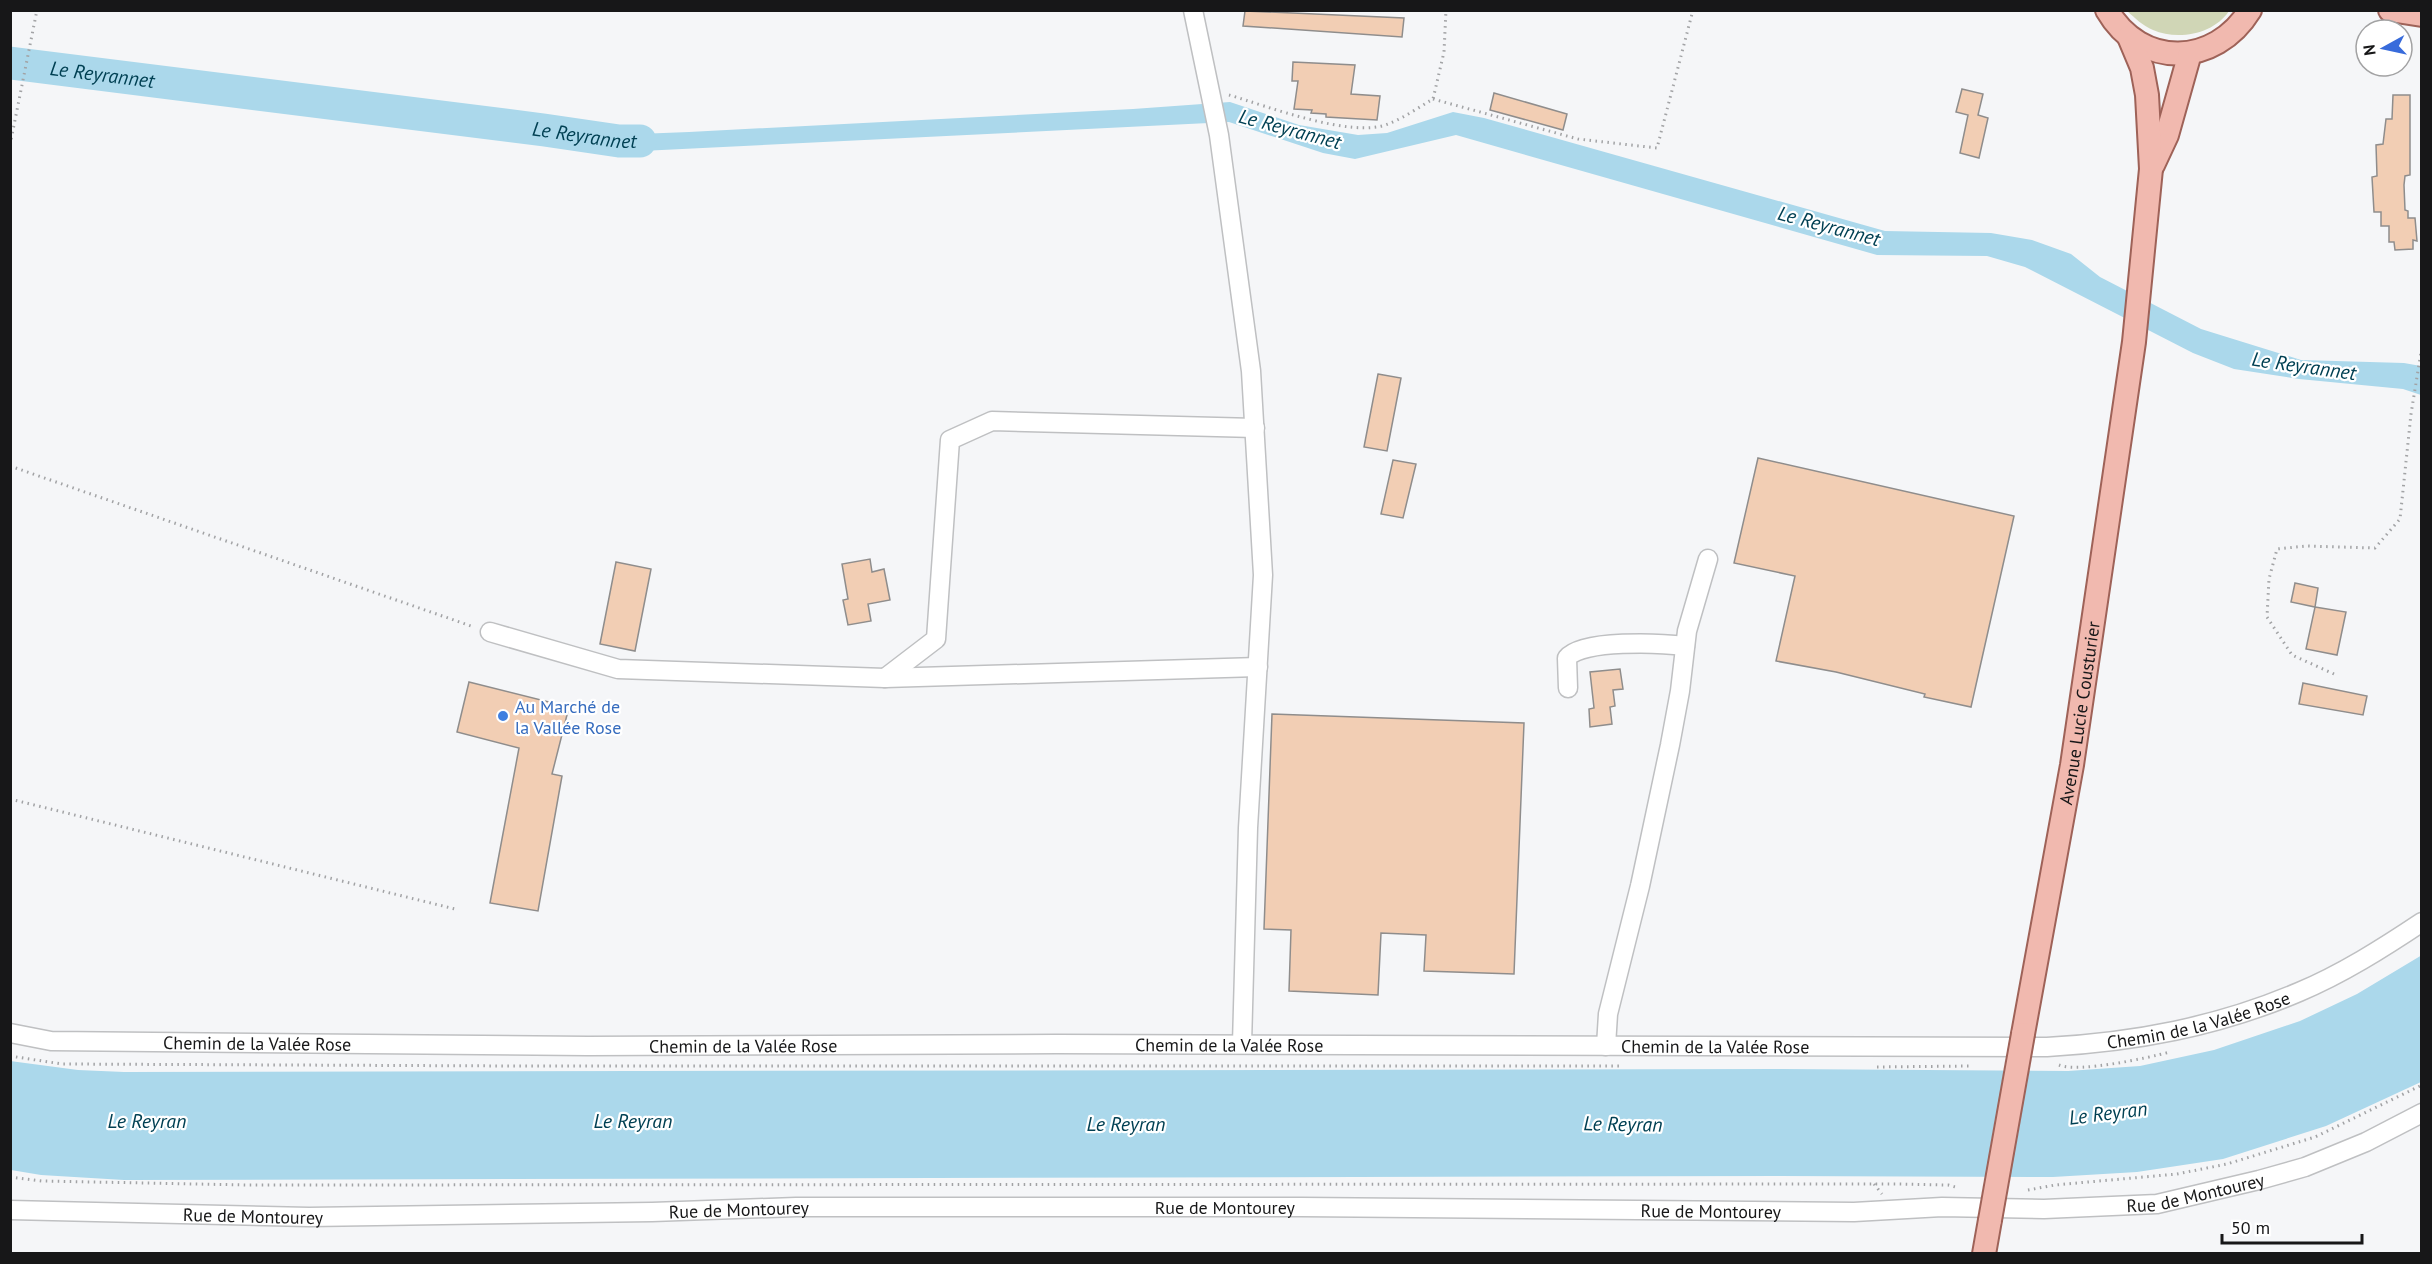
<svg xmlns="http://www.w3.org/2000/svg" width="2432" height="1264" font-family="'PT Sans',sans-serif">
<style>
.green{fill:#d0d6b6}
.water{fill:#abd8eb}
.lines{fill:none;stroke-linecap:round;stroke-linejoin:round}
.river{stroke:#abd8eb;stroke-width:33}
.building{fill:#f2ceb4;stroke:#8f8d8c;stroke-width:1.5}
.minor-casing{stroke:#bfc0c2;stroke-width:21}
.major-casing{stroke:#9e6258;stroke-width:26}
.path{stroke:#a2a3a5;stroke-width:3;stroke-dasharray:1.5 4.5;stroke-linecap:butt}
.minor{stroke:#fff;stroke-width:18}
.major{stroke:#f1b9af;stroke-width:22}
.major-bridge-casing{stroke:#9e6258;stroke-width:26;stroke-linecap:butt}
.major-bridge{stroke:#f1b9af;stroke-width:22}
.shop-dot{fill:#3f7fe0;stroke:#fff;stroke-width:2}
.labels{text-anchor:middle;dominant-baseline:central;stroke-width:4.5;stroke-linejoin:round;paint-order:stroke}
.shop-label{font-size:18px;fill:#366cbe;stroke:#fff;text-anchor:start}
.street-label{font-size:18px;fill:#171718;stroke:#fff}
.water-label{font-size:20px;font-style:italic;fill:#004053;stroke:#fff}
</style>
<rect width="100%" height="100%" fill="#f5f6f8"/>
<path class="green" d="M 2127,11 L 2229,11 C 2214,34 2178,41 2153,30 C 2143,26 2135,18 2127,11 Z"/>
<g class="water">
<polygon points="1230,102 1299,125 1358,135 1387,133 1453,112 1484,118 1885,231 1991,233 2032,240 2071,254 2100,277 2201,329 2301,360 2404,363 2421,366 2421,395 2403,389 2299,379 2234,369 2193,353 2025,267 1987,256 1877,255 1456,135 1355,159 1323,153 1229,122 621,152 596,142 597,130 612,135 689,132 1133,109"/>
<polygon points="2422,955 2421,1082 2326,1126 2223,1159 2137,1172 2053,1177 1778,1176 124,1180 41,1175 11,1170 10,1061 78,1070 124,1072 1782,1069 2068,1071 2140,1066 2214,1050 2300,1021 2357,994"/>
</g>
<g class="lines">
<path class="river" id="s1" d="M 10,63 L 544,130 L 619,141 L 640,141"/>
</g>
<g class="building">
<polygon points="1245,11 1404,18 1402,37 1243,26"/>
<polygon points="1293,62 1355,65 1351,94 1380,96 1377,120 1326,117 1326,114 1311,113 1312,110 1294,109 1298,81 1292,81"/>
<polygon points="1962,89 1983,94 1978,115 1988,118 1979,158 1960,153 1968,115 1956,112"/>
<polygon points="1494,93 1567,114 1563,130 1490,110"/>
<polygon points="2393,95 2410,95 2410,175 2405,176 2404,185 2405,210 2408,211 2408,218 2415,218 2417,241 2413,240 2413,249 2395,250 2394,242 2389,242 2389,226 2381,226 2381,212 2374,212 2372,177 2377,176 2376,145 2383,144 2386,119 2392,119"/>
<polygon points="1378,374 1401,378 1387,451 1364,447"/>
<polygon points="1758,458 2014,516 1971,707 1924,697 1925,694 1836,672 1776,661 1795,576 1734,563"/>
<polygon points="1393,460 1416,464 1403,518 1381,514"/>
<polygon points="870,559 872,572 884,569 890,600 868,604 871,621 848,625 843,600 848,599 842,564"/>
<polygon points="616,562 651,569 635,651 600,644"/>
<polygon points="2295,583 2318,588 2315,607 2291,602"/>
<polygon points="2315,607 2346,612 2337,655 2306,649"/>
<polygon points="1620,669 1623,689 1613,690 1615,706 1610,707 1612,724 1590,727 1589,709 1594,708 1590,672"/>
<polygon points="469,682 569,707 552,774 562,776 538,911 490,903 519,748 457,732"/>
<polygon points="2303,683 2367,696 2363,715 2299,704"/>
<polygon points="1272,714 1524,723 1514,974 1424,971 1426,935 1381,933 1378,995 1289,991 1291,930 1264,929"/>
</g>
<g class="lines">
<g class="minor-casing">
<g id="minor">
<polyline points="1193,10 1219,135 1251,371 1263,575 1248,828 1242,1044"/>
<polyline points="490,632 618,669 885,678 1258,667"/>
<polyline points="885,678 936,639 950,440 992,421 1255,428"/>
<path d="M 1568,688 L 1567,658 C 1582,639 1661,643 1685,646"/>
<path id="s2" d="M 10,1033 L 51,1041 L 588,1046 L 1056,1044 L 2047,1047 C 2135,1042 2217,1027 2299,992 C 2342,974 2383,948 2422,922"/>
<polyline points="1606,1046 1608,1014 1640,886 1670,745 1680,691 1687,631 1708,559"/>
<path id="s3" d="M 10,1210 L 309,1217 L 652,1212 L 796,1207 L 1301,1207 L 1854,1212 L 1942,1207 L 2044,1209 L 2157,1204 L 2259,1180 L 2305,1167 L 2366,1142 L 2422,1113"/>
</g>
</g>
<g class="major-casing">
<g id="major">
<path d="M 2107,10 C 2141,69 2215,67 2250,10"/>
<polyline points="2390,10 2422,15"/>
<polyline points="2153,165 2167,135 2190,53"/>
<path id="s4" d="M 2023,1034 L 2072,765 L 2134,342 L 2151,169 L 2147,95 L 2142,68 L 2129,37"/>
<polyline points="1984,1254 1990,1220"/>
</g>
</g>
<g class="path">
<path d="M 1229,95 C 1267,106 1352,139 1388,124 C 1404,118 1419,107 1433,99 L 1444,52 L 1446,10"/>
<polyline points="1433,99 1578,139 1657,148 1693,10"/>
<polyline points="10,145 37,10"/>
<polyline points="10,466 474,627"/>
<polyline points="2334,674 2292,655 2267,617 2269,579 2277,549 2306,546 2375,548 2400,519 2411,414 2422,346"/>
<polyline points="10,799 455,909"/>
<polyline points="10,1056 62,1064 514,1066 1621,1066"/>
<path d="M 2059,1065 C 2079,1073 2147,1058 2170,1052"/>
<polyline points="1877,1067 1972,1066"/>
<polyline points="10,1177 42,1181 247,1185 1897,1184 1948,1185 1959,1188"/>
<polyline points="1874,1184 1882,1194"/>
<polyline points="2028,1190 2055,1185 2177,1174 2227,1164 2315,1137 2422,1085"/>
</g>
<use href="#minor" class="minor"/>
<use href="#major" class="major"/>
<g class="major-bridge-casing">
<polyline id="major-bridge" points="1990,1220 2023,1034"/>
</g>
<use href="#major-bridge" class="major-bridge"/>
</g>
<circle class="shop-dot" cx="503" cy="716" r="6"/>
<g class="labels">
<g class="shop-label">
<text x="515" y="706">Au Marché de<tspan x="515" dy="21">la Vallée Rose</tspan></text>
</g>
<g class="street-label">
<text stroke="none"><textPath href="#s4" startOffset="326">Avenue Lucie Cousturier</textPath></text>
<text stroke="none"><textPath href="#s2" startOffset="2192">Chemin de la Valée Rose</textPath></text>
<text stroke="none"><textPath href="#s2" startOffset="248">Chemin de la Valée Rose</textPath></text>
<text stroke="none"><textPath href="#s2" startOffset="1220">Chemin de la Valée Rose</textPath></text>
<text stroke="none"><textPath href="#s2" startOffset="734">Chemin de la Valée Rose</textPath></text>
<text stroke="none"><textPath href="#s2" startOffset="1706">Chemin de la Valée Rose</textPath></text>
<text stroke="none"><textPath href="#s3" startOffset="2187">Rue de Montourey</textPath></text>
<text stroke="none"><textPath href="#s3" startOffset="1215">Rue de Montourey</textPath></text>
<text stroke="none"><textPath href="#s3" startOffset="729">Rue de Montourey</textPath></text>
<text stroke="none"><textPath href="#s3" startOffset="1701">Rue de Montourey</textPath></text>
<text stroke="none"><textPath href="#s3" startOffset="243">Rue de Montourey</textPath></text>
</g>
<g class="water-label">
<text stroke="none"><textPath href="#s1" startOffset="93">Le Reyrannet</textPath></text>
<text transform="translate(1290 129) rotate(15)">Le Reyrannet</text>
<text stroke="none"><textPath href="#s1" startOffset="579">Le Reyrannet</textPath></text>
<text transform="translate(1829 226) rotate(15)">Le Reyrannet</text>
<text transform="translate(2304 366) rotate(8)">Le Reyrannet</text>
<text transform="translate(2108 1113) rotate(-7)">Le Reyran</text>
<text x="147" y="1121">Le Reyran</text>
<text x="633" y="1121">Le Reyran</text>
<text x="1126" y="1124">Le Reyran</text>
<text transform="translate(1623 1124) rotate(1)">Le Reyran</text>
</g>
</g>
<rect width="2432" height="1264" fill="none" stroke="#171718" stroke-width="24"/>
<g transform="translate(2384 48) rotate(262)"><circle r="28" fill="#ffffff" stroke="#a2a2a3" stroke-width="1.5"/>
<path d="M0-4.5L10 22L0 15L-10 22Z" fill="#386bdb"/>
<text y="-9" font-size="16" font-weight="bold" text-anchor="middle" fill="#171718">N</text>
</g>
<path d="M2222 1234v9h140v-9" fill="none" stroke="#171718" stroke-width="3"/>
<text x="2231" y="1234" font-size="18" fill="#171718" stroke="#ffffff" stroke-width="4.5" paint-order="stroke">50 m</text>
</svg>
